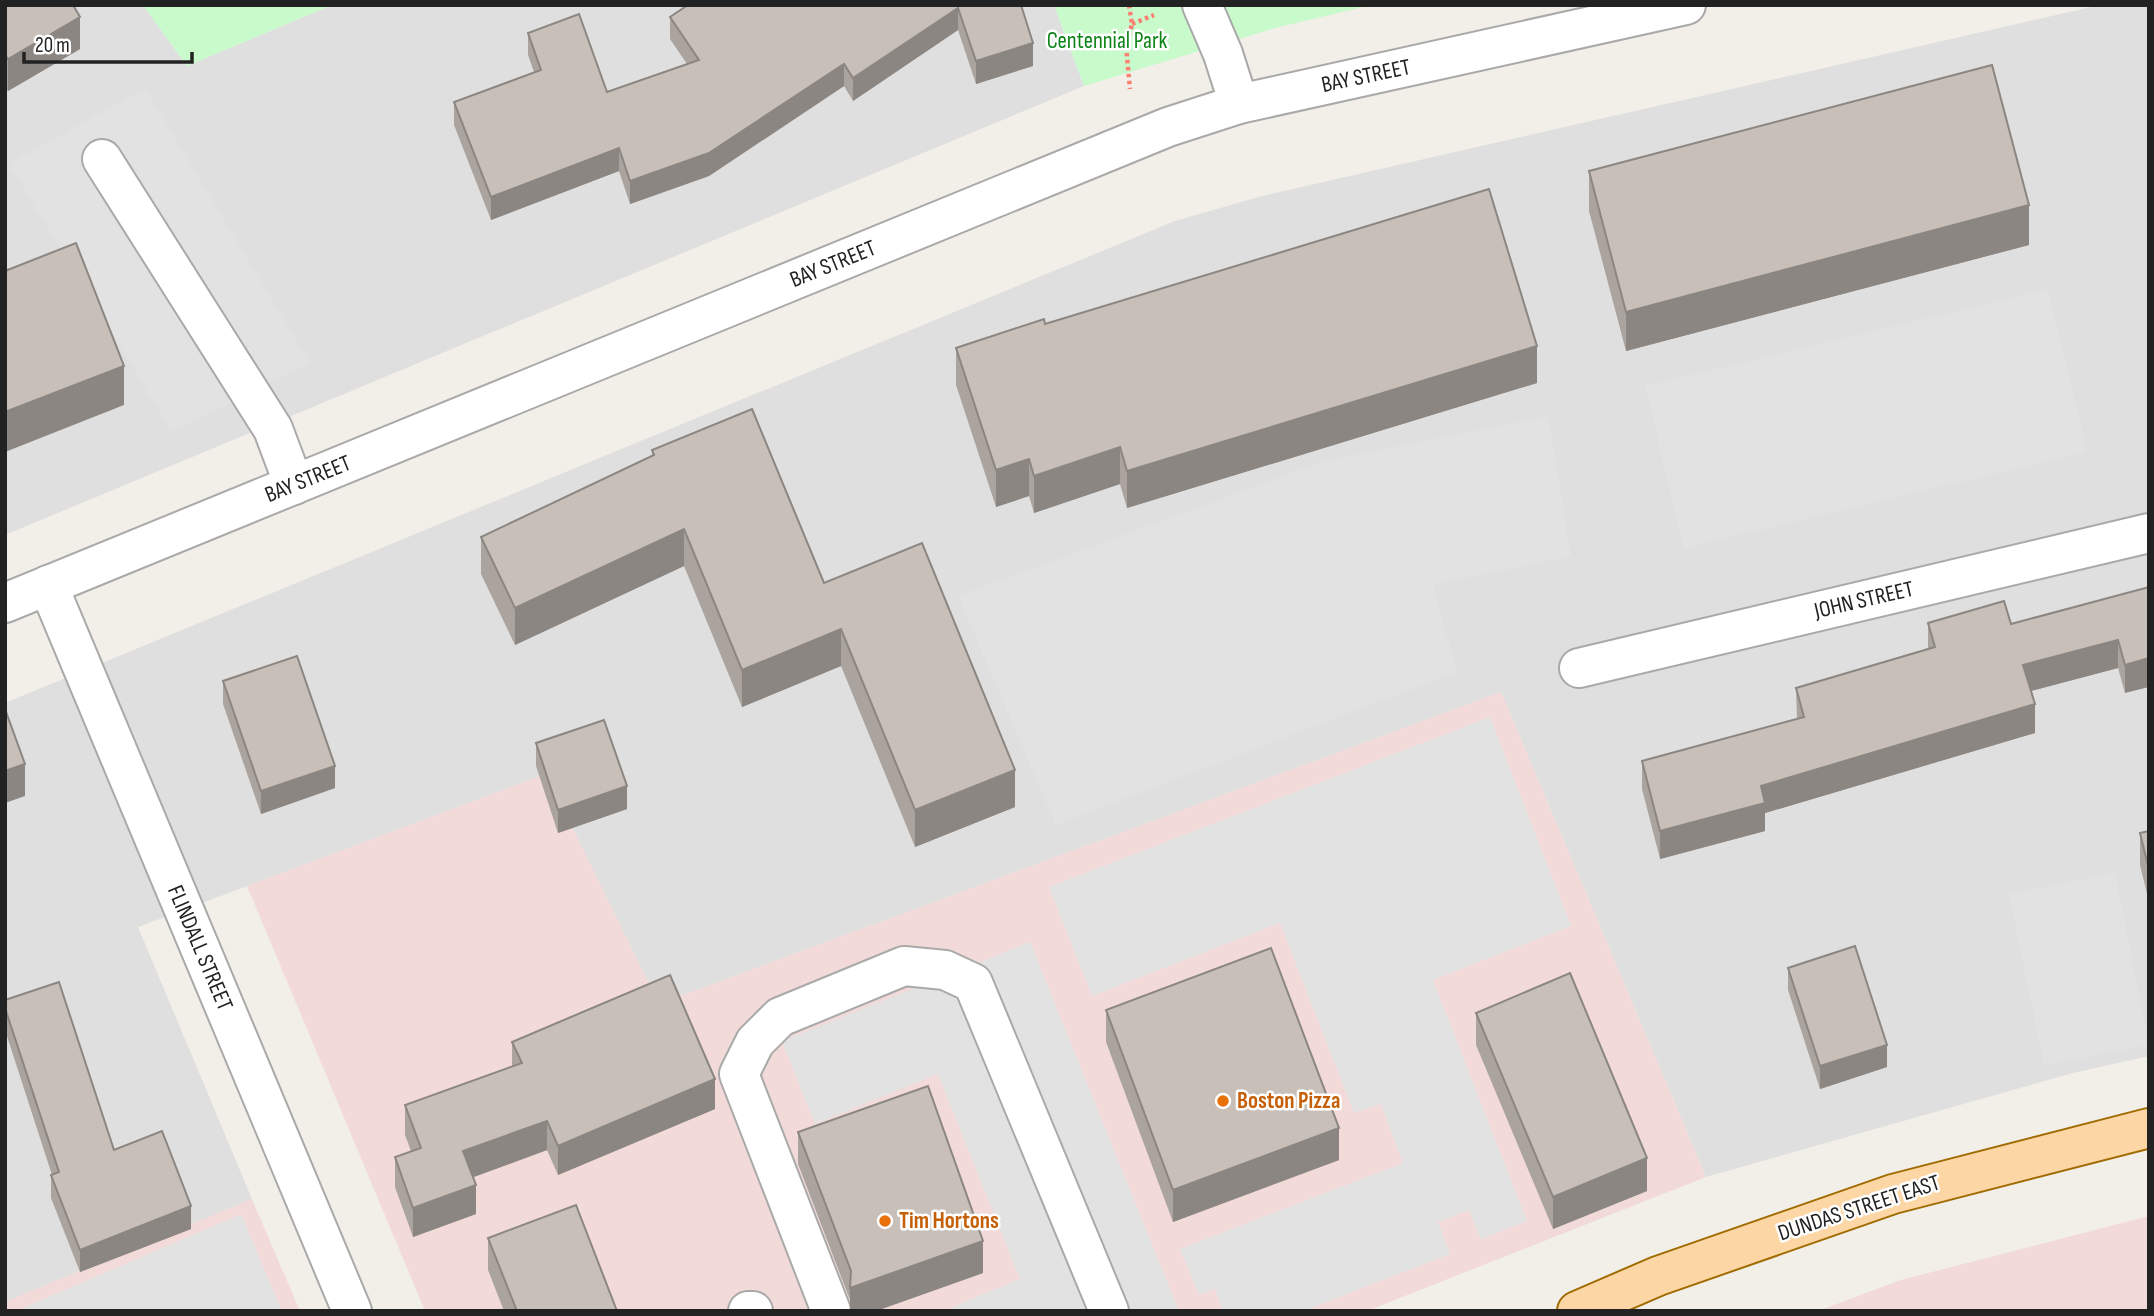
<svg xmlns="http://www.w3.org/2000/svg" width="2154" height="1316" font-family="'Sofia Sans Condensed',sans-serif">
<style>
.residential{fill:#e0dfdf}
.commercial{fill:#f2dad9}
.park{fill:#c8facc}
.parking{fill:#e2e2e2}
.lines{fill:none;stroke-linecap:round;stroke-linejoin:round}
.minor-casing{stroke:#a9a9a9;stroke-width:42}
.major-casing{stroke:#a06b00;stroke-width:42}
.path{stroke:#fa8072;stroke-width:4.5;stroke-dasharray:3.5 3.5;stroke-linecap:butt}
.minor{stroke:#fff;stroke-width:38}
.major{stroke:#fcd6a4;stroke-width:38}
.wall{fill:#aba49e}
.shaded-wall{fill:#8b8681}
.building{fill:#c7bfb8;stroke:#8b8681;stroke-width:2}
.food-dot{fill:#e8710a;stroke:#fff;stroke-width:2.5}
.labels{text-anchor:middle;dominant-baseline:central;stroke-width:5;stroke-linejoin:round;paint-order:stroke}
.park-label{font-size:23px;fill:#0c8416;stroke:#fff}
.street-label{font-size:23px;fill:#222;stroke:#fff}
.food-label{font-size:23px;font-weight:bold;fill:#c56008;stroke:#fff;text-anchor:start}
</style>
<rect width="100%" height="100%" fill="#f2efe9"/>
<g class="residential">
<polygon points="5,5 143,5 187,66 332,5 1054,5 1084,86 5,535"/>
<polygon points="2100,5 2149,5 2149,1056 2073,1073 1706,1177 1501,692 659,1004 546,774 138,927 252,1199 5,1302 5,703 1175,221 1262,196"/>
</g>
<g class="commercial">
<polygon points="1501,692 1706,1177 1367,1311 425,1311 247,886 546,774 659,1004"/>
<polygon points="252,1199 300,1311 5,1311 5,1302"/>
<polygon points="2149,1216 2149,1311 1818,1311 1901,1280"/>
</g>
<g class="park">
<polygon points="143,5 332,5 187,66"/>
<polygon points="1054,5 1372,5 1275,28 1084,86"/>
</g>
<g class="parking">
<polygon points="145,88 310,363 172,432 9,164"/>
<polygon points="2048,289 2087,452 1684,548 1645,386"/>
<polygon points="1548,416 1571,556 1433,585 1457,672 1056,825 958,596 1324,461"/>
<polygon points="1490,717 1571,926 1433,980 1527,1221 1481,1239 1469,1210 1438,1222 1450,1254 1303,1311 1223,1311 1215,1289 1199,1295 1180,1249 1403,1163 1381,1104 1354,1113 1280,923 1092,996 1049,887"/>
<polygon points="2115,873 2149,1045 2044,1066 2009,894"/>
<polygon points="1030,942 1179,1311 943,1311 1020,1279 938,1074 815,1124 782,1041"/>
<polygon points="241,1214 282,1311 16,1311"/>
</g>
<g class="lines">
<g class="minor-casing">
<g id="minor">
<polyline points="1202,5 1223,54 1239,104"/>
<polyline points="102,159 273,429 294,485"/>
<polyline points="48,585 352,1311"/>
<polyline points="5,603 1168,127 1239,104 1686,5"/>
<polyline points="1579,668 2149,533"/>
<polyline points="748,1311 753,1311"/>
<polyline points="831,1311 739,1074 755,1042 780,1017 904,966 945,970 973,983 1109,1311"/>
</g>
</g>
<g class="major-casing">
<polyline id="major" points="1577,1311 1658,1276 1893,1194 2149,1128"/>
</g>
<g class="path">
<polyline points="1129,5 1132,24 1126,46 1130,89"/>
<polyline points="1132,24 1154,15"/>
</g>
<use href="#minor" class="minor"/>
<use href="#major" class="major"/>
</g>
<g class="wall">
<polygon points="5,5 80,49 8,91 5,87"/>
<polygon points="1021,5 1033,66 976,84 958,30 853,101 844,86 709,176 630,204 619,171 491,220 454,125 454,102 534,72 528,55 528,33 607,92 687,64 670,39 670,17"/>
<polygon points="1589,171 2029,245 1626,351 1589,211"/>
<polygon points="1045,324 1537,383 1127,508 1120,484 1034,513 1029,496 996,507 956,385 956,348"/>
<polygon points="652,450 824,583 1015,807 915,847 841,666 742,707 684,566 515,645 481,574 481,537 652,456"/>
<polygon points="2149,587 2125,693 2118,668 2031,691 2035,733 1765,813 1765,831 1660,859 1642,789 1642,761 1797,719 1796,688 1928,649 1928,623 2011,624"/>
<polygon points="223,681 335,788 261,814 223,704"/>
<polygon points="536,743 627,809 558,833 536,766"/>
<polygon points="2149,831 2149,902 2140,865 2140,833"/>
<polygon points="1788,968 1887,1067 1820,1089 1788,990"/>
<polygon points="5,1000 114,1150 191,1229 80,1272 51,1198 51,1175 52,1175 5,1030"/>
<polygon points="1106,1010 1339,1160 1173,1222 1106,1042"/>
<polygon points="1476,1013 1647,1191 1553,1229 1476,1045"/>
<polygon points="512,1042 715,1109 558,1175 547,1150 473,1177 476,1214 413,1237 395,1187 395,1157 411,1151 405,1135 405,1105 512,1066"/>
<polygon points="798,1132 983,1273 876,1311 850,1311 850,1300 798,1164"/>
<polygon points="488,1238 617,1311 504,1311 488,1270"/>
</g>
<g class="shaded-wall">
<polygon points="958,8 958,30 853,101 853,78"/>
<polygon points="80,17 80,49 8,91 8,59"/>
<polygon points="1033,43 1033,66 976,84 976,61"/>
<polygon points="844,64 844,86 709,176 630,204 630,181"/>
<polygon points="619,148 619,171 491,220 491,197"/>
<polygon points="2029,205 2029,245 1626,351 1626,312"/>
<polygon points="1537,346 1537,383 1127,508 1127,471"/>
<polygon points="124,366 124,405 5,452 5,412"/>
<polygon points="1120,447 1120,484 1034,513 1034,476"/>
<polygon points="1029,459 1029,496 996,507 996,470"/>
<polygon points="684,529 684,566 515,645 515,608"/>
<polygon points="841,629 841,666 742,707 742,670"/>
<polygon points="2118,640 2118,668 2023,693 2023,665"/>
<polygon points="2149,658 2149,687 2125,693 2125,665"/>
<polygon points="2035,704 2035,733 1765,813 1765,831 1660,859 1660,831 1761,786"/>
<polygon points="25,764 25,796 5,803 5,771"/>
<polygon points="335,766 335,788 261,814 261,791"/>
<polygon points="1015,770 1015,807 915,847 915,810"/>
<polygon points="627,786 627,809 558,833 558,810"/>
<polygon points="1887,1045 1887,1067 1820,1089 1820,1066"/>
<polygon points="715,1079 715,1109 558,1175 558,1146"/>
<polygon points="547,1121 547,1150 463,1181 463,1151"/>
<polygon points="1339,1128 1339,1160 1173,1222 1173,1190"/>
<polygon points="1647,1158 1647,1191 1553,1229 1553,1197"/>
<polygon points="476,1185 476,1214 413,1237 413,1208"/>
<polygon points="191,1206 191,1229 80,1272 80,1250"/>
<polygon points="983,1241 983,1273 876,1311 850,1311 850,1288"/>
</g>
<g class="building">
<polygon points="5,5 73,5 80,17 8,59 5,55"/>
<polygon points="688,5 1021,5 1033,43 976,61 958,8 853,78 844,64 709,153 630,181 619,148 491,197 454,102 541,70 528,33 579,14 607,92 699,60 670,17"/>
<polygon points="1992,65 2029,205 1626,312 1589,171"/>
<polygon points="1489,189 1537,346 1127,471 1120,447 1034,476 1029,459 996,470 956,348 1044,319 1045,324"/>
<polygon points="76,243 124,366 5,412 5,271"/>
<polygon points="752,409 824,583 922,543 1015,770 915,810 841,629 742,670 684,529 515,608 481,537 654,455 652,450"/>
<polygon points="2149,587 2149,658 2125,665 2118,640 2023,665 2035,704 1761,786 1765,803 1660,831 1642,761 1804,717 1796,688 1935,647 1928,623 2004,601 2011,624"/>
<polygon points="297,656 335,766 261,791 223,681"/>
<polygon points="5,709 25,764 5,771"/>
<polygon points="604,720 627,786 558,810 536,743"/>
<polygon points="2149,831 2149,870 2140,833"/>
<polygon points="1855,946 1887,1045 1820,1066 1788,968"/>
<polygon points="1271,948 1339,1128 1173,1190 1106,1010"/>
<polygon points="1570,973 1647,1158 1553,1197 1476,1013"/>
<polygon points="670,975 715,1079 558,1146 547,1121 463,1151 476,1185 413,1208 395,1157 421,1148 405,1105 522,1063 512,1042"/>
<polygon points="59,982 114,1150 162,1131 191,1206 80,1250 51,1175 59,1172 5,1008 5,1000"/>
<polygon points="928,1086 983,1241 850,1288 851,1271 798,1132"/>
<polygon points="576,1205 617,1311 517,1311 488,1238"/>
</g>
<g class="food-dot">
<circle cx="1223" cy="1101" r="7"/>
<circle cx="885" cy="1221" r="7"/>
</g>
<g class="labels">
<g class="park-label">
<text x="1107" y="41">Centennial Park</text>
</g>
<g class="street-label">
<text transform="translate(1366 76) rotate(-12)">BAY STREET</text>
<text transform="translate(833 264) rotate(-22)">BAY STREET</text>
<text transform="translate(308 479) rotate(-22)">BAY STREET</text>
<text transform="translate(1864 600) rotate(-13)">JOHN STREET</text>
<text transform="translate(200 948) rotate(67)">FLINDALL STREET</text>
<text transform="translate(1859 1208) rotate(-18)">DUNDAS STREET EAST</text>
</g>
<g class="food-label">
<text x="1237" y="1101">Boston Pizza</text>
<text x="899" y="1221">Tim Hortons</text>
</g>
</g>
<rect width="2154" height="1316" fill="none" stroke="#222222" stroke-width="14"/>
<path d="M24 52v10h168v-10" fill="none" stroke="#222222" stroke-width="3.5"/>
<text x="35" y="52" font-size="21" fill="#222222" stroke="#ffffff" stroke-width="5" paint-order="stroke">20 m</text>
</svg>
